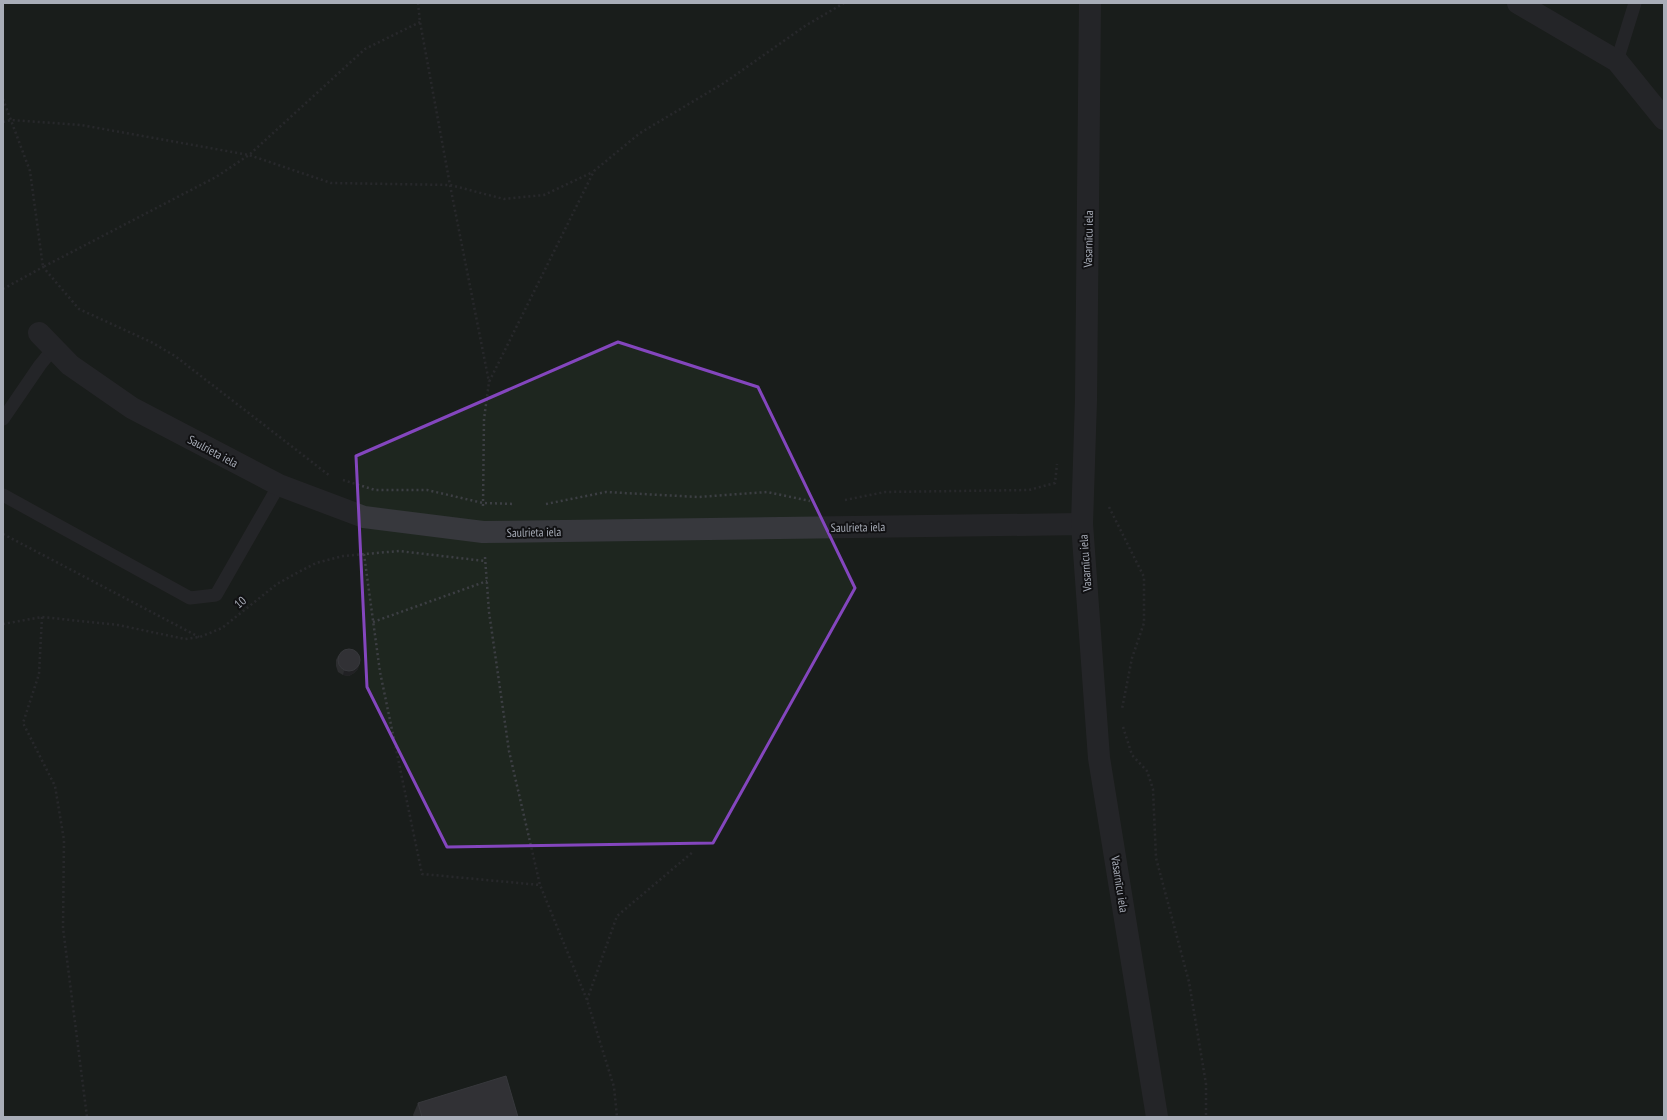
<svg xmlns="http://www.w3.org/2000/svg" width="1667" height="1120" font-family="'PT Sans Narrow',sans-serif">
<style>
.green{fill:#1e261f}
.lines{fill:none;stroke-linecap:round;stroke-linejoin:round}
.path{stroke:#3d3f44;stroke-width:2.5;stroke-dasharray:2 3;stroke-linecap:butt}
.service{stroke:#37383d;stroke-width:13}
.minor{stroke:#37383d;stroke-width:22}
.tertiary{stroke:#37383d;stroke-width:22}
.wall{fill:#47494d}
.shaded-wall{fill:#2f3033}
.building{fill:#525359;stroke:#5f6168}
.marked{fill:none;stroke:#8446be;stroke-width:3;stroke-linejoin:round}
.labels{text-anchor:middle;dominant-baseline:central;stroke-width:4;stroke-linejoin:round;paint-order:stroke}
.street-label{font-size:12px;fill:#a8adb8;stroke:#111113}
</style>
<rect width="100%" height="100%" fill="#161618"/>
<rect class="green" x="3" y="3" width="1661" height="1114"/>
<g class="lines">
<g class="path">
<polyline points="418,3 420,22 450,185 489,382"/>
<polyline points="3,99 30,171 43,267 216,177 249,155 365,49 420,22"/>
<polyline points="3,122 11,120 81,125 249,155 331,183 450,185 504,199 544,195 593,172"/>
<polyline points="3,289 43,267 79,309 151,342 175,356 330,476"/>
<polyline points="343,480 375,490 427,490 483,503 515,504"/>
<polyline points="845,500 885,492 1029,490 1055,483 1057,464"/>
<polyline points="546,504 606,492 698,497 767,492 810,501"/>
<polyline points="483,506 484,419 489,382 594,171 640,133 724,83 805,26 844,3"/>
<polyline points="1109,507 1144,577 1144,623 1132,658 1122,709"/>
<polyline points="3,534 199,637"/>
<polyline points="364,554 380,672 422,874 540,885"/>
<polyline points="485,557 489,612 509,751 540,885 587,1000 614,1087 617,1117"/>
<polyline points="42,617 39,674 23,723 55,786 64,840 63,928 87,1117"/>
<polyline points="373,622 487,581"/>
<polyline points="3,624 42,617 118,625 185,639 200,637 222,628 277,584 295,574 316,563 343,556 399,551 485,561"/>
<polyline points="1123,727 1132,755 1147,771 1153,789 1156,858 1189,982 1206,1084 1206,1117"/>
<polyline points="587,1000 617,916 694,851"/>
</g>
<g class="service">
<polyline points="1617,61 1635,3"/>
<polyline points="3,419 40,365 53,349"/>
<polyline points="3,495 190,598 216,595 279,485"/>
</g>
<g class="minor">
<polyline points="1518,3 1617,61 1664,119"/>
<polyline points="39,333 70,365 132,408 279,485 364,517 483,532 1082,524 1099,758 1157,1117"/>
</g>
<polyline class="tertiary" points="1082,524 1086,400 1090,3"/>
</g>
<g class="wall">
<polygon points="338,656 359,664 358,669 354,673 349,676 343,675 338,672 336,666 336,660"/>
<polygon points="418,1103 518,1117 414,1117 413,1115"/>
</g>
<polygon class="shaded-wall" points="359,664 358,669 354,673 349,676 343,675 344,671"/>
<g class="building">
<circle cx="349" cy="660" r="11"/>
<polygon points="506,1076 518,1117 422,1117 418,1103"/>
</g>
<path d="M0 0H1667V1120H0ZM 618,342 L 758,387 L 855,588 L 713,843 L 447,847 L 367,687 L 356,456 Z" fill="#161618" fill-opacity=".55" fill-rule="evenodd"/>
<path class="marked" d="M 618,342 L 758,387 L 855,588 L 713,843 L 447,847 L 367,687 L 356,456 Z"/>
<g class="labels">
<g class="street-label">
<text transform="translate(1088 239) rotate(-89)">Vasarnīcu iela</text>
<text transform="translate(213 451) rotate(28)">Saulrieta iela</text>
<text transform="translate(858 527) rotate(-1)">Saulrieta iela</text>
<text transform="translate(534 532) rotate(-1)">Saulrieta iela</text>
<text transform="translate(1085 563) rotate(-94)">Vasarnīcu iela</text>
<text transform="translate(240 602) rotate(-41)">10</text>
<text transform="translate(1120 884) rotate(81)">Vasarnīcu iela</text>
</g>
</g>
<rect width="1667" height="1120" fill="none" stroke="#a8adb8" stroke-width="8"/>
</svg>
